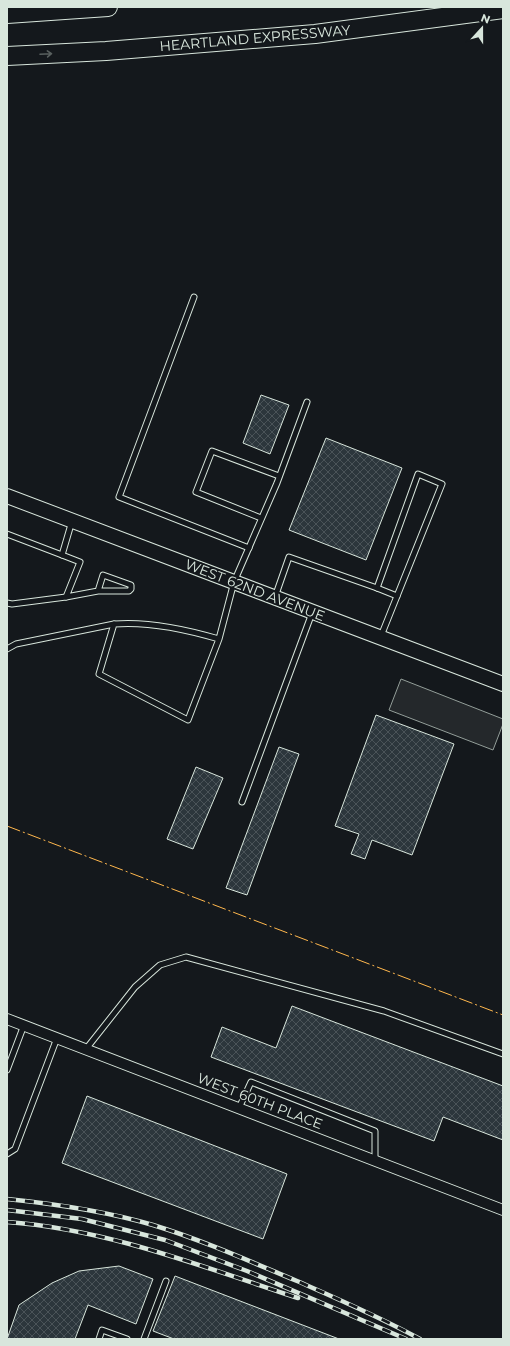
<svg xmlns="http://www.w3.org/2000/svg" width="510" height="1346" font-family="Montserrat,sans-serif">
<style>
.parking{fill:#24282b;stroke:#939e99}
.building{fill:url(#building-cross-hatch);stroke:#d8e6dc}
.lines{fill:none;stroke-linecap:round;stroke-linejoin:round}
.lane-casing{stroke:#d8e6dc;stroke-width:7}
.street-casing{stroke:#d8e6dc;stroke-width:12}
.secondary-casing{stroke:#d8e6dc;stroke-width:16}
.highway-casing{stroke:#d8e6dc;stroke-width:20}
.lane{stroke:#14181c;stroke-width:5}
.street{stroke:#14181c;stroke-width:10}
.secondary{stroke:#14181c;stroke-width:14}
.highway{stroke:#14181c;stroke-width:18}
.rail-casing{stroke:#d8e6dc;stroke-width:4.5}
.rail{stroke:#14181c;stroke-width:3;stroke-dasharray:9;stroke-linecap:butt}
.power{stroke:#ffb74d;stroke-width:1;stroke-dasharray:14 3 2 3;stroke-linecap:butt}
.oneway{stroke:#59605f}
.labels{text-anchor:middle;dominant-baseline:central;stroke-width:3;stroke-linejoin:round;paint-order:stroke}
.street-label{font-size:14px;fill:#d8e6dc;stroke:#14181c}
</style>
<defs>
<pattern id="building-cross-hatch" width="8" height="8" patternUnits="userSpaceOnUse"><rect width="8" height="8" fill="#2c363c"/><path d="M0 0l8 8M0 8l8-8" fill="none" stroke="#4a5358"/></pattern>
</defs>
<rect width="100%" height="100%" fill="#14181c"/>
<polygon class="parking" points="401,679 503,719 503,724 493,750 389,710"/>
<g class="building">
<polygon points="261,395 289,405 270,454 243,443"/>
<polygon points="326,438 402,468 366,560 289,530"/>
<polygon points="376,715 454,744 412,855 372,840 365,859 351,854 359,834 335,826"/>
<polygon points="279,747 299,754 247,895 226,888"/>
<polygon points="196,767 223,778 193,849 167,839"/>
<polygon points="292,1006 503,1086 503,1140 443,1117 434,1141 211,1057 222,1027 276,1048"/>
<polygon points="87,1096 287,1174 263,1239 62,1163"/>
<polygon points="119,1266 153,1279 136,1324 88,1305 75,1339 7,1339 19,1305 52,1283 79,1271"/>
<polygon points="175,1276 339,1339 174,1339 153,1331"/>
</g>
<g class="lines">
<g class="lane-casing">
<g id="lane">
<polyline points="194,297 119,497 249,548"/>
<polyline points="261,518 196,492 212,451 279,476"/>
<polyline points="72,521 62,555 80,562 66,597 98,591 129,591 131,589 131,585 103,575 98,591"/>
<polyline points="7,534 62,555"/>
<polyline points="377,588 397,596"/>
<polyline points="275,597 289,557 377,588 418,474 442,484 381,636"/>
<polyline points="7,603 12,604 66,597"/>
<path d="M 219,639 L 188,720 L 99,674 L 114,624 C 149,621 185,629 219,639 L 234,582 L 277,483 L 307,402"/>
<polyline points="7,649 16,644 114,624"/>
<polyline points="242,802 312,613"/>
<polyline points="86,1049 135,987 160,965 186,957 384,1011 503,1054"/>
<polyline points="7,1070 24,1025"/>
<polyline points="239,1108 251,1082 375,1131 375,1161"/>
<polyline points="7,1154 15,1149 57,1038"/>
<polyline points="99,1339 102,1330 127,1339"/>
<polyline points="144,1339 166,1281"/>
</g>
</g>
<g class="street-casing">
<polyline id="street" points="7,1019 503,1210"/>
</g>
<g class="secondary-casing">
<polyline id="secondary" points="7,496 503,684"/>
</g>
<g class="highway-casing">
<g id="highway">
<polyline points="7,14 108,7"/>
<polyline points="7,56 106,51 315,34 503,9"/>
</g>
</g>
<use href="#lane" class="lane"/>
<use href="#street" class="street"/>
<use href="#secondary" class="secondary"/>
<use href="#highway" class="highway"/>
<g class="rail-casing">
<g id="rail">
<path d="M 7,1199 C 56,1204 105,1211 153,1225 C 202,1240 249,1261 297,1281 C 338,1299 380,1317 420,1339"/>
<polyline points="7,1210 82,1219 165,1240 247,1271 406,1339"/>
<path d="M 7,1222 C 107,1229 203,1267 298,1298"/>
</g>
</g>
<use href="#rail" class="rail"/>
<polyline class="power" points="7,826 503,1015"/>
</g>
<defs><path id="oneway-shaft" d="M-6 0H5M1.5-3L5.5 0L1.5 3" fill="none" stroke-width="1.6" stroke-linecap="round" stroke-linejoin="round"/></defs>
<use class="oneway" href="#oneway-shaft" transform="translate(46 54) rotate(-3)"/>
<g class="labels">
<g class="street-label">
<text transform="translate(255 38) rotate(-5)">HEARTLAND EXPRESSWAY</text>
<text transform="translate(255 590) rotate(21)">WEST 62ND AVENUE</text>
<text transform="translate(260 1101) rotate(21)">WEST 60TH PLACE</text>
</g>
</g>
<rect width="510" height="1346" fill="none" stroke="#d8e6dc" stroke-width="16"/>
<g transform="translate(482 28) rotate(21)" stroke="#14181c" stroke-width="3" paint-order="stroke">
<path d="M0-3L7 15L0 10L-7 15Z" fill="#d8e6dc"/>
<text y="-6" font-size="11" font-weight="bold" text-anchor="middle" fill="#d8e6dc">N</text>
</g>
</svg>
